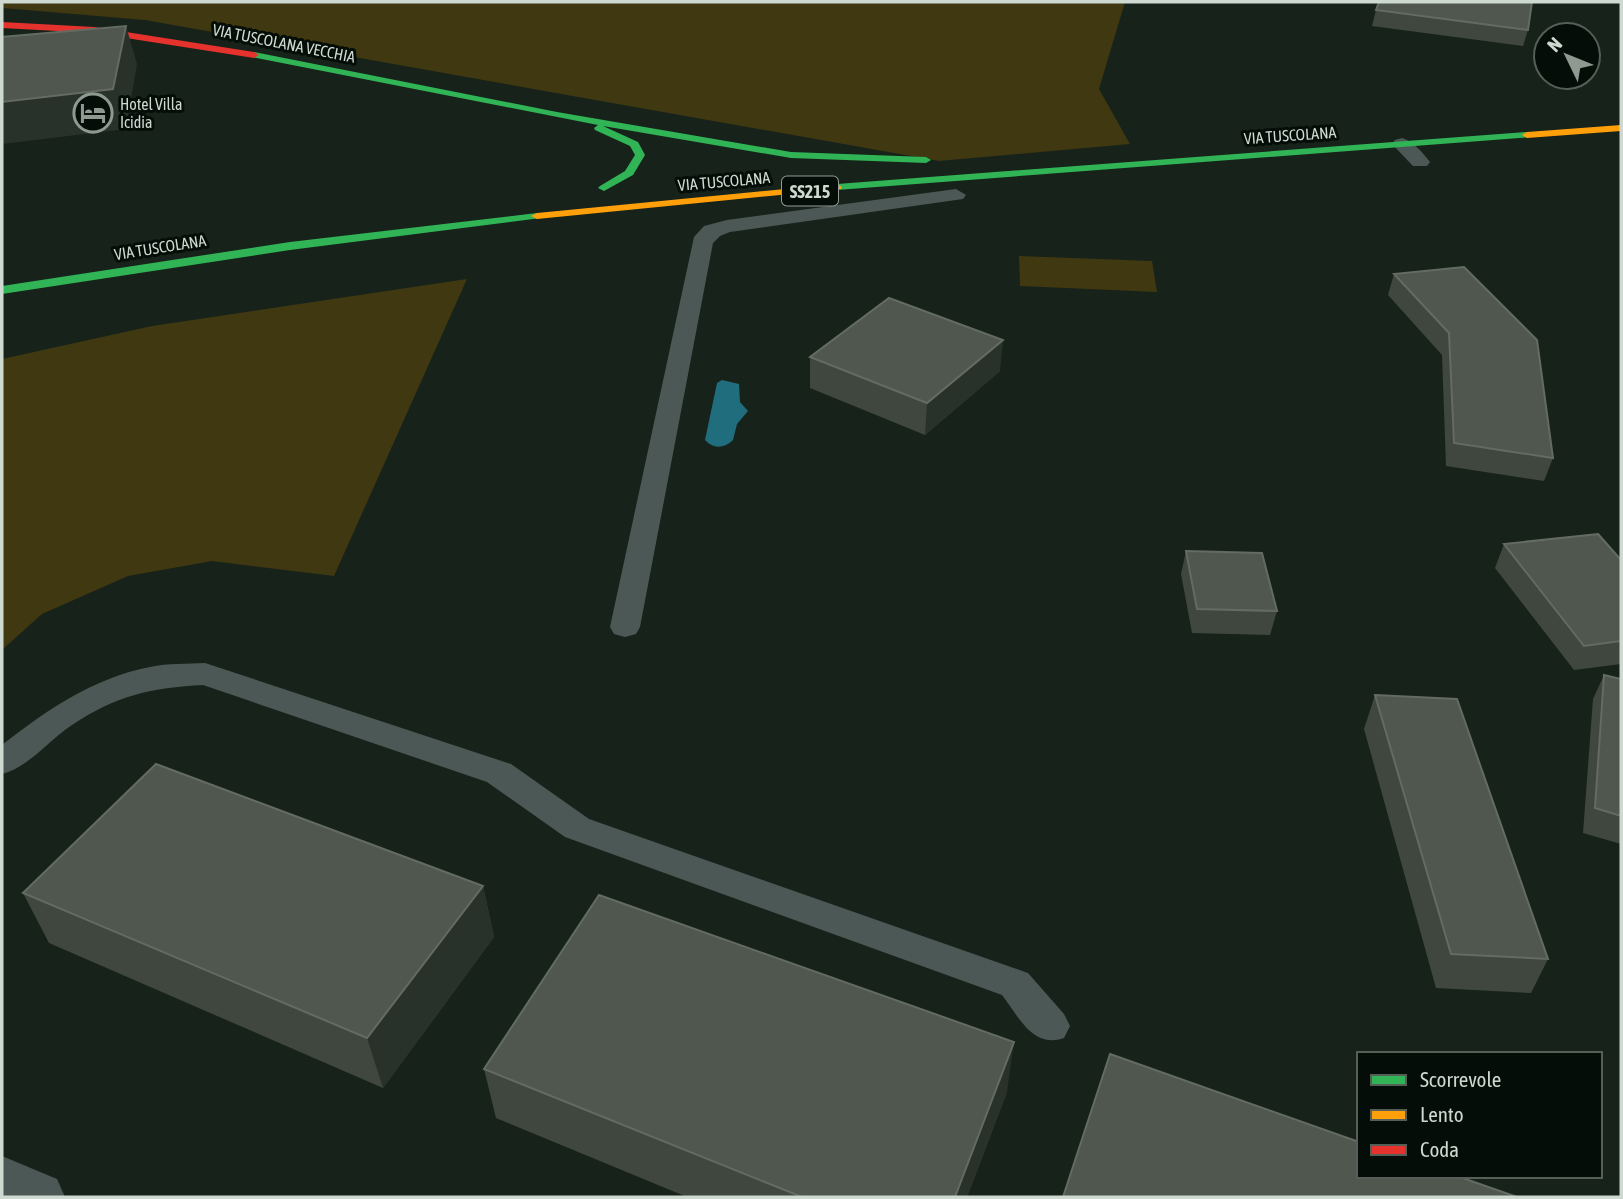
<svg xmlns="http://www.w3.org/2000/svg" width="1623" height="1199" font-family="'Asap Condensed',sans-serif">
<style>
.green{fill:#3f3810}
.water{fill:#206e7d}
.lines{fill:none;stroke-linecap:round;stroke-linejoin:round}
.lane{fill:#4b5855;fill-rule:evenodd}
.street{fill:#4b5855;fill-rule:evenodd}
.fast{fill:#30b455;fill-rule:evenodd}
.slow{fill:#ff9f0a;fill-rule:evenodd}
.jam{fill:#e5322d;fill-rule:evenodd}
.wall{fill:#40473f}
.shaded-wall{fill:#29322a}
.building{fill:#4f574f;stroke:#636b63;stroke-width:2}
.labels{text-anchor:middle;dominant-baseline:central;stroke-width:6;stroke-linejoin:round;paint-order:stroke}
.far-street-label{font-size:16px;fill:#ced9d1;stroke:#050d08}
.far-poi-label{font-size:16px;fill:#ced9d1;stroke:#050d08;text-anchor:start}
.shield{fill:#050d08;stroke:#929c95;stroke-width:2}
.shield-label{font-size:18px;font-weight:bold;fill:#ced9d1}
</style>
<rect width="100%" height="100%" fill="#17221b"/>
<g class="green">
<polygon points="2,2 1125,2 1099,89 1130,144 939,161 145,20 2,8"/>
<polygon points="1019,256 1152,261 1157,292 1020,286"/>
<polygon points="467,279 334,576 212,561 128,576 42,614 2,650 2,359 152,326"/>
</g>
<path class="water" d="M 722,380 L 739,384 L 740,402 L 748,411 L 737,424 L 733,440 C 724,449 713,449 705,440 L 717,383 Z"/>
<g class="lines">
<g class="lane">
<path d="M 1402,138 C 1413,141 1423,153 1430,162 L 1427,166 L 1413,166 L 1392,144 L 1395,140 Z"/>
<polygon points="956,189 966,195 963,199 730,232 720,236 713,243 640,627 636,634 625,637 614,634 610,627 694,237 704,226 727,220"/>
<path d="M 205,663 L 511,764 L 589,819 L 1028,973 L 1064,1014 L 1070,1026 L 1064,1038 C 1033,1049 1019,1017 1002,995 L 565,837 L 487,782 L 203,685 C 151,688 117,695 72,725 C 49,740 29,767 2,774 L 2,745 C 47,710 93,678 150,667 C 168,663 187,664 205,663 Z"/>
</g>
<polygon class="street" points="2,1156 57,1179 65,1197 2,1197"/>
<g class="fast">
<polygon points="254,52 557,112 791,152 926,157 931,160 926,163 791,158 603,126 638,142 645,155 633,175 604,191 598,188 600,186 625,171 635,155 630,146 595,130 594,128 598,125 251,57 251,53"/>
<polygon points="1527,132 1532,135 1531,137 837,190 832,187 837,184"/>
<polygon points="537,213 543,216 541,218 290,250 2,294 2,286 290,242"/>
</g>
<g class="slow">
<polygon points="1621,125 1621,131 1527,138 1522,135 1527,132"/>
<polygon points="837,184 842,187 841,189 537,219 531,216 537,213"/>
</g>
<polygon class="jam" points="2,22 94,27 254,52 259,55 254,58 94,33 2,28"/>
</g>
<g class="wall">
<polygon points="1376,10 1528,30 1523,46 1372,26"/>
<polygon points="1464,267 1553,458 1544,481 1446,466 1442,355 1388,295 1394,274"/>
<polygon points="810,357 1000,371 925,435 810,388"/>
<polygon points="1504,544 1621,560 1621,664 1574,670 1495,568"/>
<polygon points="1186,551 1277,611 1270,635 1192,633 1181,574"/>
<polygon points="1604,675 1621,679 1621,844 1583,833 1593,699"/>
<polygon points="1375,695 1548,959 1531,993 1436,988 1364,729"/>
<polygon points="483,886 494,937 383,1088 49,943 23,893"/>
<polygon points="484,1069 1007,1092 967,1197 687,1197 496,1118"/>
</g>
<g class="shaded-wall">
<polygon points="126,26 137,64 126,129 2,144 2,102"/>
<polygon points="1003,340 1000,371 925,435 927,403"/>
<polygon points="483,886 494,937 383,1088 367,1038"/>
<polygon points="1014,1042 1007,1092 967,1197 955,1197"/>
</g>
<g class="building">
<polygon points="1379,2 1532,2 1528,30 1376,10"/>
<polygon points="126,26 113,89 2,102 2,37"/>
<polygon points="1464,267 1537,340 1553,458 1454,443 1449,333 1394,274"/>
<polygon points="889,298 1003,340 927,403 810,357"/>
<polygon points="1598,534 1621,560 1621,641 1584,646 1504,544"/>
<polygon points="1186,551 1262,553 1277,611 1197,609"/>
<polygon points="1604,675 1621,679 1621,816 1595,808"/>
<polygon points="1375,695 1457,699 1548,959 1451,954"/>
<polygon points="156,764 483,886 367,1038 23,893"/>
<polygon points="599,895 1014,1042 955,1197 802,1197 484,1069"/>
<polygon points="1110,1054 1359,1142 1359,1176 1457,1176 1517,1197 1063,1197"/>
</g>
<defs>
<g id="hotel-ring" transform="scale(2.0125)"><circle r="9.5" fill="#050d08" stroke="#8e9991" stroke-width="1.5"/><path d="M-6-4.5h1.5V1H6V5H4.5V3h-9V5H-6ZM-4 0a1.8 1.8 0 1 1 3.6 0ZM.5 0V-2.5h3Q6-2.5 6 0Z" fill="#8e9991"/></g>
</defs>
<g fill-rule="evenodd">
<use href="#hotel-ring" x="93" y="113"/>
</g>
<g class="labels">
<g class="far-street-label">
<text transform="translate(284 43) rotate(11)">VIA TUSCOLANA VECCHIA</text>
<text transform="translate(1290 135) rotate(-4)">VIA TUSCOLANA</text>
<text transform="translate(724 181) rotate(-5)">VIA TUSCOLANA</text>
<text transform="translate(160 247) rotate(-9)">VIA TUSCOLANA</text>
</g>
<g class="far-poi-label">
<text x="120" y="104">Hotel Villa<tspan x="120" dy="18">Icidia</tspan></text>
</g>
<rect class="shield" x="782" y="176.5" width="56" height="29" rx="5"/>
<g class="shield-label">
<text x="810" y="191">SS215</text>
</g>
</g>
<rect width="1623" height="1199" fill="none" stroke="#ced9d1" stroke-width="7"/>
<rect x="1357" y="1052" width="245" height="126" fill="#050d08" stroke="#555f58" stroke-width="2"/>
<rect x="1371" y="1075" width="35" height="10" fill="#30b455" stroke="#555f58" stroke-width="2"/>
<text x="1420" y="1087" font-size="21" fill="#ced9d1">Scorrevole</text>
<rect x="1371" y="1110" width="35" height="10" fill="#ff9f0a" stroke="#555f58" stroke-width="2"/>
<text x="1420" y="1122" font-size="21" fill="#ced9d1">Lento</text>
<rect x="1371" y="1145" width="35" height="10" fill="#e5322d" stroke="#555f58" stroke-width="2"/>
<text x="1420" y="1157" font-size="21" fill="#ced9d1">Coda</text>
<g transform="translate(1567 56) rotate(313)"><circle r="33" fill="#050d08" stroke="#555f58" stroke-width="2"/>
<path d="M0-5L12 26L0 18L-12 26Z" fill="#8e9991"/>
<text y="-10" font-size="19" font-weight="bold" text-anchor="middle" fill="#ced9d1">N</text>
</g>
</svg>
